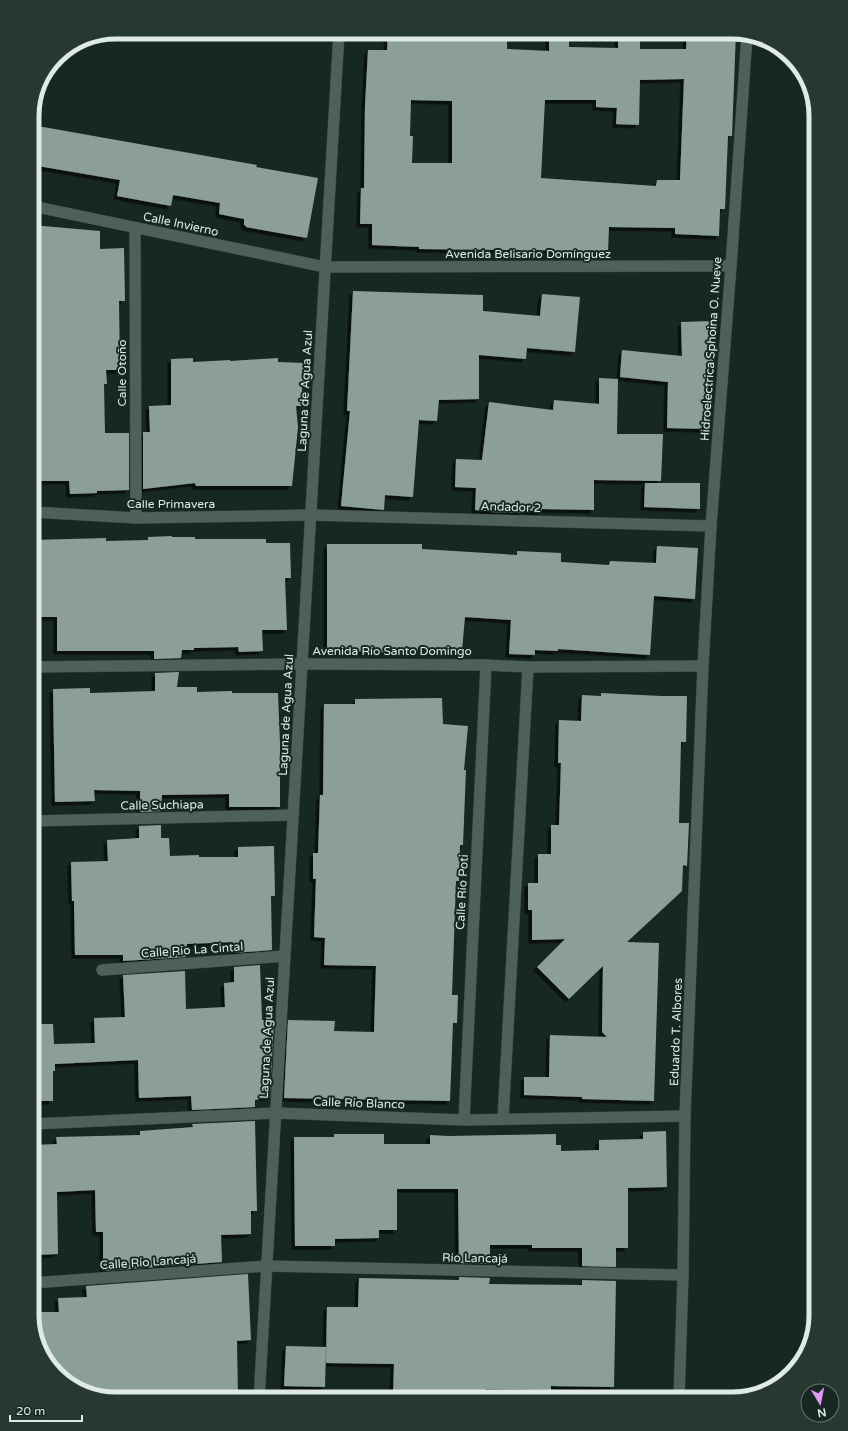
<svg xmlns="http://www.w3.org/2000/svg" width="848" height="1431" font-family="'Varela Round',sans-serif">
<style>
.building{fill:#8c9f97;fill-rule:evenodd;filter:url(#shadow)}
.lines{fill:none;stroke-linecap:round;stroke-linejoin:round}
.minor-casing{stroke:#38443f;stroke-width:12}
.minor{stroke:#4e6058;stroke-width:11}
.labels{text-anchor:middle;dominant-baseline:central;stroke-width:4;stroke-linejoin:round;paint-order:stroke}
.street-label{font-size:12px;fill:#dfe9e5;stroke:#172721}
.rim{fill:none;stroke:#dfe9e5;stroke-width:5}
</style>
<defs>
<filter id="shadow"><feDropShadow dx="-3.5" dy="3.5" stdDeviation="0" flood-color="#0009"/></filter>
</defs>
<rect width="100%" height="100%" fill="#172721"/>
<g class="building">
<path d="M 388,32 L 439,32 L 439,38 L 477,40 L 478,32 L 507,32 L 507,49 L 549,51 L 549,32 L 569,32 L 569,47 L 618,48 L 618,32 L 640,32 L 640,49 L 686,49 L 687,32 L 736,32 L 732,136 L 728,136 L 725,209 L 720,209 L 719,236 L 675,234 L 675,228 L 609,227 L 608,253 L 537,250 L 537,251 L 508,250 L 419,249 L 419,247 L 372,245 L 372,224 L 360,224 L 361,188 L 364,188 L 365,106 L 368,50 L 387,50 ZM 684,79 L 680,180 L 657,180 L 656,186 L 541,178 L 545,100 L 596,100 L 596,107 L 617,108 L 616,124 L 639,125 L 640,80 ZM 411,100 L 452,101 L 452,163 L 412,163 L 413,136 L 410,136 Z"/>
<polygon points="32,125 257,165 256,167 318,178 307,238 246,227 246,226 244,225 244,219 219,214 220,203 173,195 171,206 117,196 120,180 32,165"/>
<polygon points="32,225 100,231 100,249 124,248 125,301 119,301 120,370 106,370 107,384 104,384 105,433 129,433 129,490 97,491 97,493 70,494 69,481 32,481"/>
<polygon points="353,291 483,295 483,311 540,316 542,294 580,297 575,352 527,348 526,359 479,355 479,399 439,400 437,421 419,420 413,497 385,495 384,510 341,506 350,411 347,411"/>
<polygon points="712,321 714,389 707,389 706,429 667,428 668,382 620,377 622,350 682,356 681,322"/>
<polygon points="193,358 193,362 230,360 230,361 278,358 278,362 306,363 306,383 302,383 302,406 296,406 298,427 292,486 196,486 195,483 143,489 143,432 150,432 149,406 171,405 171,359"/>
<polygon points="599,378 618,379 617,434 663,434 661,481 594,480 594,510 542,509 542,512 523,510 522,513 490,512 490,511 475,510 476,488 455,487 456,459 482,460 489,402 553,410 554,400 599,404"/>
<polygon points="645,483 700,483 700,509 644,507"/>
<polygon points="172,536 172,537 195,537 195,539 266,539 266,543 290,543 291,578 285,578 287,630 262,630 263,651 239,652 238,647 194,648 194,650 182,650 181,658 154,659 154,651 57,651 57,617 32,617 32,540 106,538 106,541 148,540 148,537"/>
<polygon points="327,544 422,544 422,549 517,555 517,551 561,553 561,562 609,565 610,561 656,563 657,546 698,548 695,599 654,596 650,655 558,649 558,651 535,650 535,655 509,654 511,620 465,617 462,651 418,647 418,652 401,651 401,653 351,651 327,651"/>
<polygon points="179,672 177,687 197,687 197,692 232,691 232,693 278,693 280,743 280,807 229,807 229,794 162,795 161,811 140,812 140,791 94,790 95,801 55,802 53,689 90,688 90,693 155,691 155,673"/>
<polygon points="601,693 661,696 687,696 686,742 681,742 679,823 689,823 687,866 683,865 682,891 627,942 659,943 654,1101 582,1099 582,1097 524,1095 524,1077 549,1077 550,1035 607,1037 602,1032 603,966 569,999 537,967 565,939 532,940 532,910 528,910 528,883 538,883 538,854 551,854 551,825 559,825 561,763 558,763 559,720 581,721 582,695 601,696"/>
<polygon points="442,698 443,724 468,726 464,770 466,770 463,845 460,845 459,881 456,881 452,995 458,995 457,1023 453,1023 450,1101 284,1098 288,1020 335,1021 334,1031 374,1032 376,966 324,965 325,938 314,937 316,879 313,879 313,853 318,853 320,795 323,795 324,704 355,704 355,699"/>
<polygon points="161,825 161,838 169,838 170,856 199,855 199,857 238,857 238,847 274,846 275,896 271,896 272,950 234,953 233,942 187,944 187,956 185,957 123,961 123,955 75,955 74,901 72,901 71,862 108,861 107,840 139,838 139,826"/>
<polygon points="260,965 262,1020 274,1020 270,1097 259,1097 259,1099 255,1100 255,1107 192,1110 191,1096 139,1098 138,1060 55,1064 55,1071 53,1071 53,1101 32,1101 32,1024 53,1024 54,1044 95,1043 94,1018 125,1017 123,975 185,971 186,1009 225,1007 224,983 234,982 234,967"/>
<polygon points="255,1121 257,1211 251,1211 251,1234 221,1235 222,1262 103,1271 103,1232 96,1232 95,1190 57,1192 58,1254 32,1255 32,1145 57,1144 56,1137 140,1135 140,1131 193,1127 192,1124"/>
<polygon points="666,1131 667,1187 628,1188 628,1248 616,1248 616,1267 582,1266 582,1248 532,1248 532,1245 490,1245 490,1264 459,1263 458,1189 397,1189 397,1230 379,1230 379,1238 335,1239 335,1246 295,1246 294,1137 334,1137 334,1134 384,1134 384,1144 430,1144 430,1135 449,1136 556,1134 556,1145 561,1145 561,1151 599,1150 599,1140 643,1139 643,1132"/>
<polygon points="248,1274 251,1340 237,1341 238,1399 111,1399 69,1385 41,1352 32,1312 59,1312 58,1298 87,1297 86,1286"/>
<polygon points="459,1277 490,1278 489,1284 582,1285 582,1280 616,1281 614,1387 551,1386 551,1390 486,1389 486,1390 476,1390 476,1398 393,1397 394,1364 326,1363 327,1307 358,1307 359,1278 459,1280"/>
<polygon points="286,1346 326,1347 325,1387 284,1386"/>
</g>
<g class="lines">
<g class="minor-casing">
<g id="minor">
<polyline points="32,206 325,267 731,266"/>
<polyline points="135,228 136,518"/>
<polyline points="32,512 136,518 311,515 711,526"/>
<polyline points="32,667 302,664 486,665 528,667 703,666"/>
<polyline points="32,821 293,815"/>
<polyline points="102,970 285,956"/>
<polyline points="503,1119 528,667"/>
<polyline points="464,1120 486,665"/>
<polyline points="32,1124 276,1113 464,1120 685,1116"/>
<polyline points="32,1283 267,1266 683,1275"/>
<polyline points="259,1399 339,32"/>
<polyline points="679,1399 683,1275 685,1116 703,666 711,526 731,266 747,35"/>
</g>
</g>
<use href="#minor" class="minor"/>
</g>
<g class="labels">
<g class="street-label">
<text transform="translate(181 224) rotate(12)">Calle Invierno</text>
<text x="528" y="254">Avenida Belisario Domínguez</text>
<text transform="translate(711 349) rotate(-86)">Hidroelectrica Sphoina O. Nueve</text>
<text transform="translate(122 373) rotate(-90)">Calle Otoño</text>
<text transform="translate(305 391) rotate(-87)">Laguna de Agua Azul</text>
<text x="171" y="504">Calle Primavera</text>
<text transform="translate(511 507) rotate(2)">Andador 2</text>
<text x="392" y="651">Avenida Río Santo Domingo</text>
<text transform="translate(286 715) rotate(-87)">Laguna de Agua Azul</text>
<text transform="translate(162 805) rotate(-1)">Calle Suchiapa</text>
<text transform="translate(462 892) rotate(-87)">Calle Río Poti</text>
<text transform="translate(192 950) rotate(-4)">Calle Río La Cintal</text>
<text transform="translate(676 1032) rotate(-88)">Eduardo T. Albores</text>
<text transform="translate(267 1038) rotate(-87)">Laguna de Agua Azul</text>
<text transform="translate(359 1103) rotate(2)">Calle Río Blanco</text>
<text transform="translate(475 1258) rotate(1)">Río Lancajá</text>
<text transform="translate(148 1262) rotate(-4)">Calle Río Lancajá</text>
</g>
</g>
<path d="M0 0H848V1431H0ZM116 39H732A77 77 0 0 1 809 116V1315A77 77 0 0 1 732 1392H116A77 77 0 0 1 39 1315V116A77 77 0 0 1 116 39Z" fill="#273731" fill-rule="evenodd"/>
<path class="rim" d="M116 39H732A77 77 0 0 1 809 116V1315A77 77 0 0 1 732 1392H116A77 77 0 0 1 39 1315V116A77 77 0 0 1 116 39Z"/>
<g transform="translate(820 1403) rotate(170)"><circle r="19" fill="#172721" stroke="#67756f"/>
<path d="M0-3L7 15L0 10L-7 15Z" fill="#df98f2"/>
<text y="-6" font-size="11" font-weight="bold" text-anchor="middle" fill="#dfe9e5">N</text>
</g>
<path d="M10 1415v6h72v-6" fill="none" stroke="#dfe9e5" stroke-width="2"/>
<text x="16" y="1415" font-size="12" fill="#dfe9e5" stroke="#172721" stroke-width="3" paint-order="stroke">20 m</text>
</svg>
